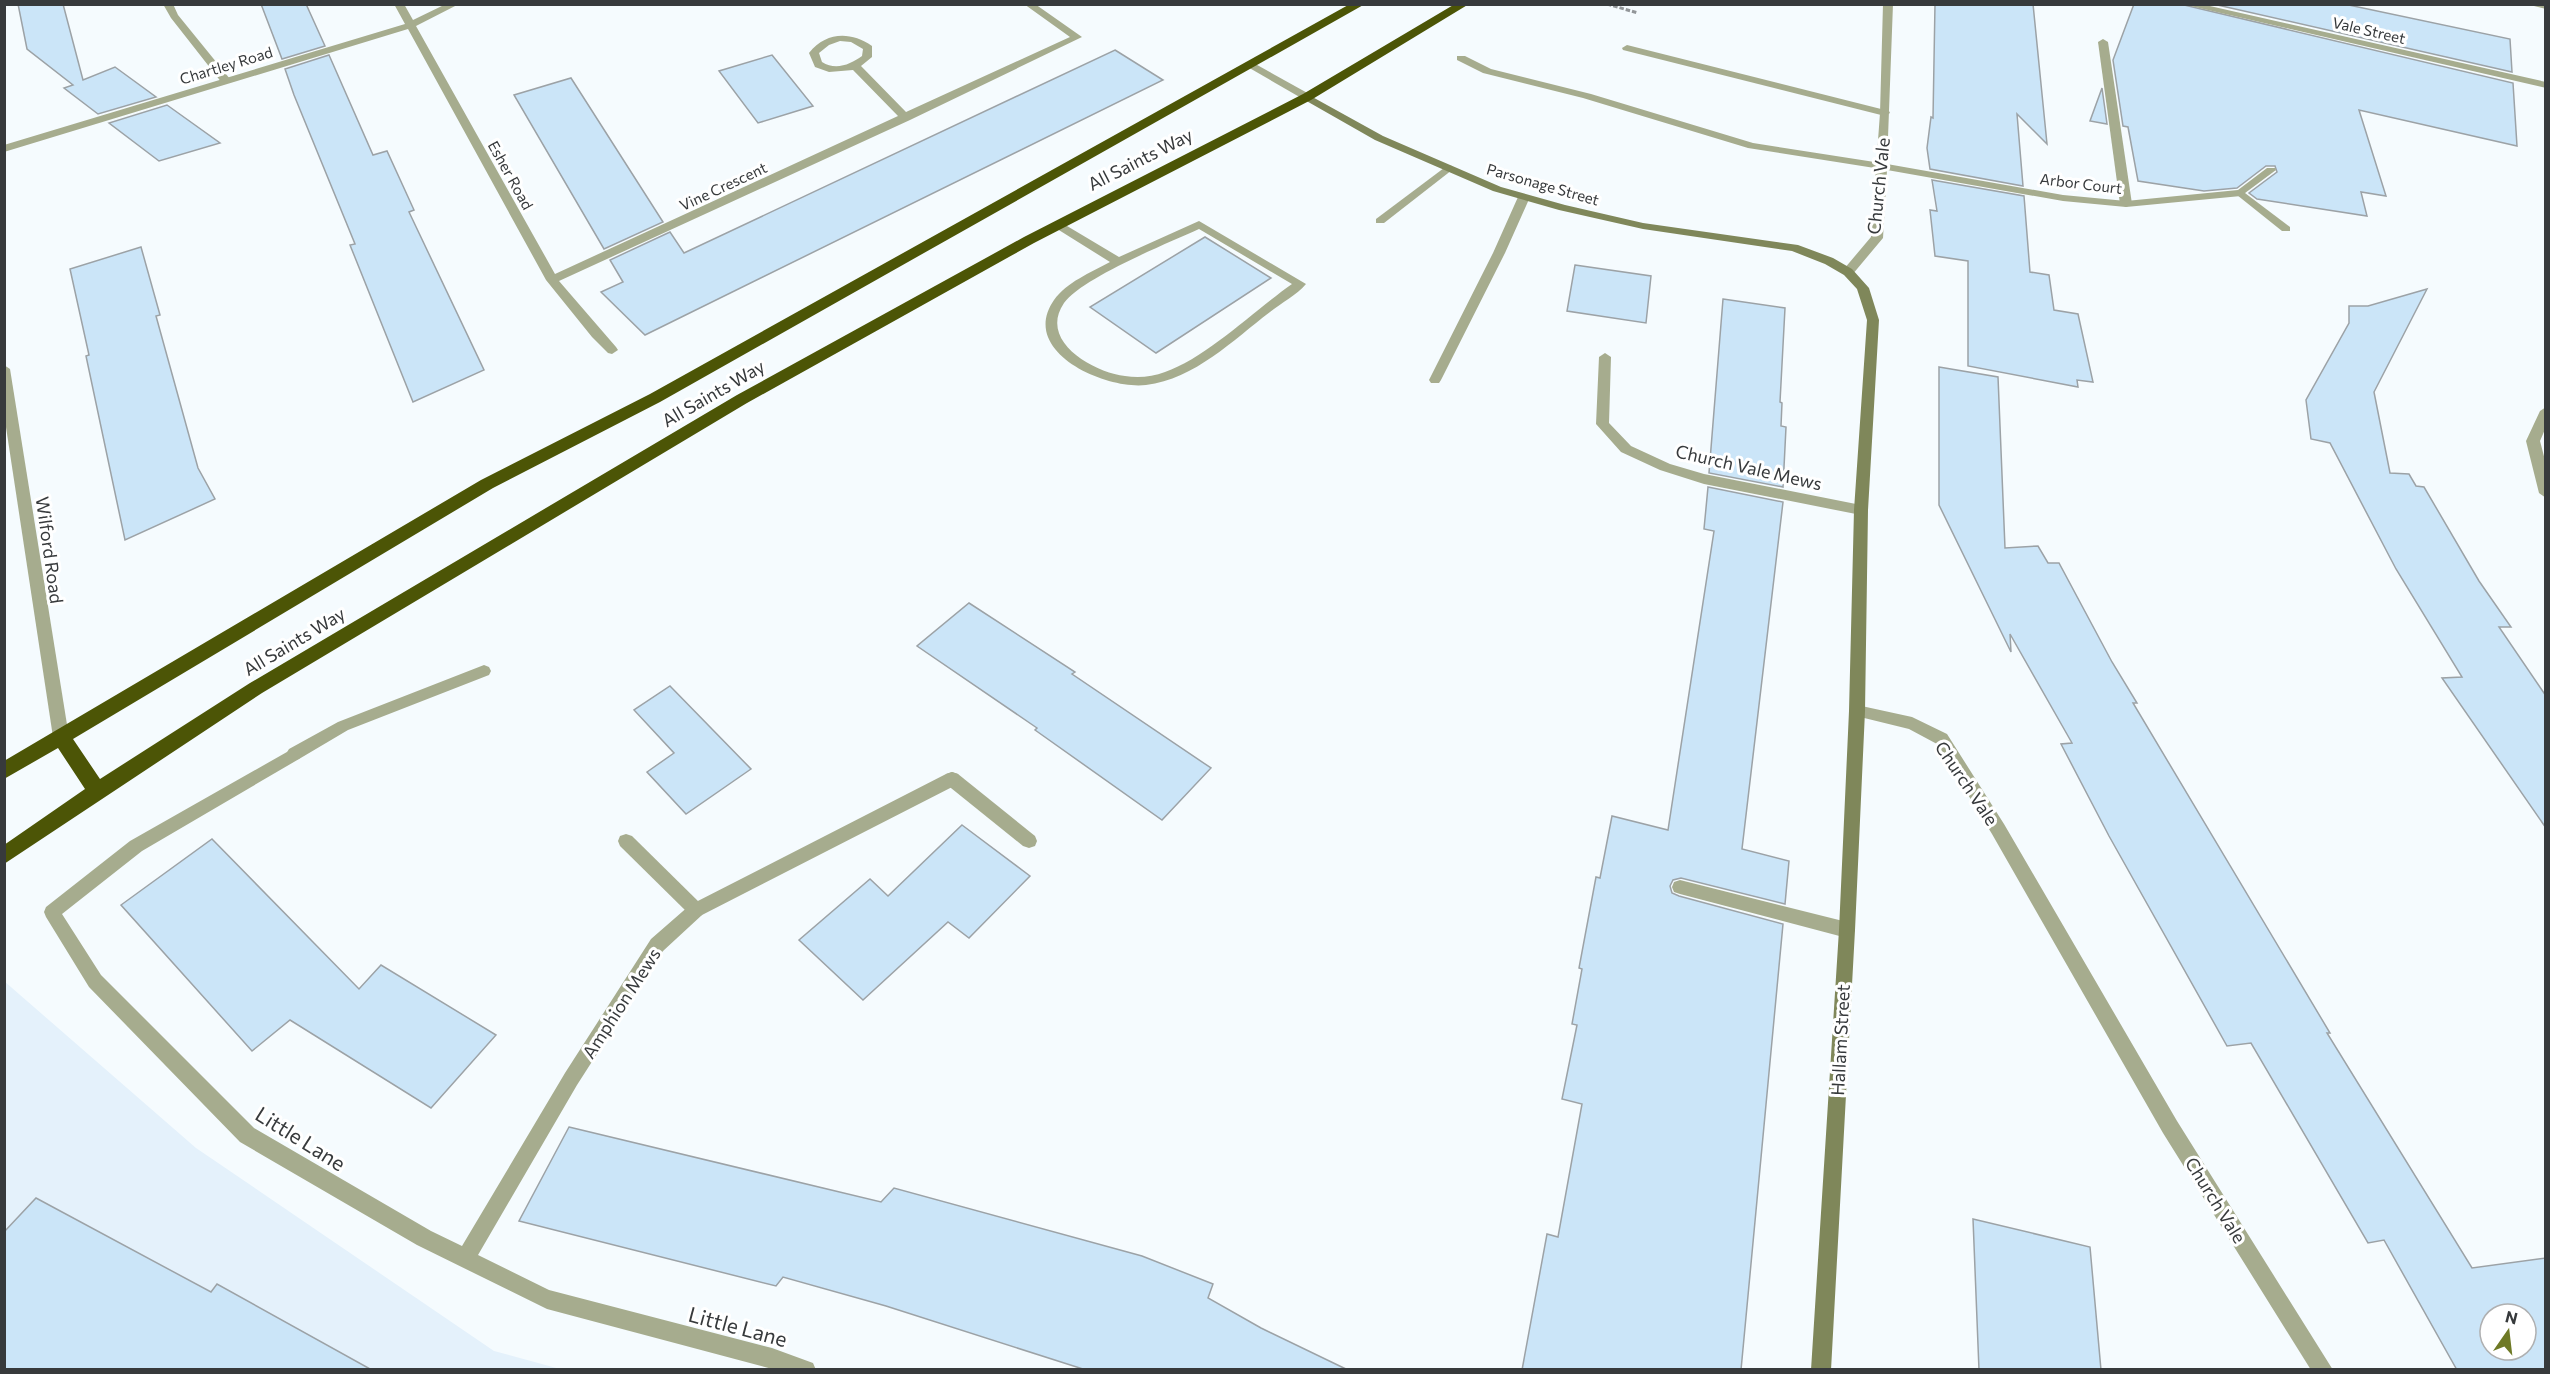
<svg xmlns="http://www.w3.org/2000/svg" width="2550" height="1374" font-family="Commissioner,sans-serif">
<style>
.built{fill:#e4f1fb}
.building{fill:#cbe5f8;stroke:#9ca2a6;stroke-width:1.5;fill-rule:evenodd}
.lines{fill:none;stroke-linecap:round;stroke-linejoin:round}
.path{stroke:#929699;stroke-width:3;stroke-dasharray:4.5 2;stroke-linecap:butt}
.lane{fill:#a6ac8e;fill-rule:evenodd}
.street{fill:#a6ac8e;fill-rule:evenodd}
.secondary{fill:#7f875a;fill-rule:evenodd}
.highway{fill:#4c5506;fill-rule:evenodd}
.labels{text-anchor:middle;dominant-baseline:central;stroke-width:6;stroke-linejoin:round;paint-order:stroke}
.far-street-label{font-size:15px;fill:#373a3c;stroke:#fff}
.street-label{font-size:18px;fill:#373a3c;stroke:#fff}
.near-street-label{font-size:21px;fill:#373a3c;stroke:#fff}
</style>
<rect width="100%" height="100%" fill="#f5fbfe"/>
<polygon class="built" points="4,981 196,1148 494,1351 560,1369 5,1369"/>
<g class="building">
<polygon points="18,4 63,4 83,80 115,67 156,97 98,114 64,88 73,85 27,49"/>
<polygon points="261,4 306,4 325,46 282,59"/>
<polygon points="1935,4 2033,4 2047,144 2017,114 2023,186 1930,169 1927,148 1931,117 1933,118"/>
<polygon points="2134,4 2180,4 2513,83 2517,146 2359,110 2386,196 2361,192 2367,216 2257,199 2249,193 2277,172 2275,166 2266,166 2237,188 2204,191 2138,181 2128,127 2123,126 2113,60"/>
<polygon points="2213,4 2344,4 2510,39 2512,72"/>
<polygon points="1115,50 1163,80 645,335 601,292 623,282 610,260 670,232 684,253"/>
<polygon points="329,55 373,155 387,151 414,210 409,212 484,370 413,402 350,245 355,244 294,95 285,69"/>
<polygon points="772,55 813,106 758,123 719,71"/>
<polygon points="571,78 663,222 604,249 514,95"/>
<polygon points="2102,88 2107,124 2090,121"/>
<polygon points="167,105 220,143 159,161 109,123"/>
<polygon points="1932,180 2024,196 2030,272 2049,275 2054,310 2078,314 2093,382 2077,380 2078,387 1968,366 1968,261 1935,256 1930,210 1937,211"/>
<polygon points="1205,237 1271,278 1156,353 1090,307"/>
<polygon points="141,247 160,315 156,316 198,468 215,499 125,540 86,356 89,355 70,269"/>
<polygon points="1575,265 1651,276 1646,323 1567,311"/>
<polygon points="2427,289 2374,392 2390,473 2409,474 2416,486 2424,487 2479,581 2511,627 2499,627 2546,696 2546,828 2442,678 2462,677 2396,569 2330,443 2311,439 2306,400 2349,323 2349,306 2368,306"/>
<polygon points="1723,299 1785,308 1780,402 1782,403 1781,426 1786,427 1783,487 1709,473"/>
<path d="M 1939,367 L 1998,377 L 2005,548 L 2038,546 L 2048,563 L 2059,563 L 2112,662 L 2137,703 L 2133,703 L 2330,1033 L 2327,1033 L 2472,1268 L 2546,1258 L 2546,1370 L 2457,1370 L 2384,1240 L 2368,1243 L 2251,1043 L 2227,1046 L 2109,836 L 2061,744 L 2072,743 L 2010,634 L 2011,652 L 1939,505 ZM 2490,1314 L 2526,1314 L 2526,1350 L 2490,1350 Z"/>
<polygon points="1708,487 1783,502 1742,849 1789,861 1785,904 1681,878 1673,880 1670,886 1672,893 1679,896 1783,924 1741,1370 1522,1370 1547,1234 1558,1237 1582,1104 1562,1099 1577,1025 1572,1024 1582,969 1579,968 1596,877 1600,878 1612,816 1668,830 1714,531 1704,529"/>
<polygon points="969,603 1075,672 1072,674 1211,768 1162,820 1035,730 1037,728 917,646"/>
<polygon points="670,686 751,769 686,814 647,772 674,753 634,710"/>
<polygon points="962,825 1030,876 969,938 948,922 863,1000 799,940 870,879 888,896"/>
<polygon points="212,839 359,989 381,965 496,1035 431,1108 290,1020 252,1051 121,905"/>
<polygon points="569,1127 881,1202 894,1188 1142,1256 1213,1284 1208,1298 1261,1328 1348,1370 1086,1370 886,1306 783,1277 776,1286 519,1221"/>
<polygon points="36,1198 211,1292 217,1284 372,1370 4,1370 4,1232"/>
<polygon points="1973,1219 2090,1247 2101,1370 1979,1370"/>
</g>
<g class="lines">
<polyline class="path" points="1607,4 1638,13"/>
<g class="lane">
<polygon points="163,4 173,4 178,15 230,79 230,83 222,83 171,18"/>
<polygon points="2533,4 2546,4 2546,9 2534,6"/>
<polygon points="2103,39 2108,42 2132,204 2126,207 2120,204 2098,42"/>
<polygon points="1627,45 1889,111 1890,113 1885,116 1623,50 1622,48"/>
<polygon points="1457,56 1465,56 1491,69 1591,94 1753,143 1881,163 1886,166 1881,169 1748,148 1583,98 1483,73 1457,60"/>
<polygon points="1448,165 1452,166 1452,170 1384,223 1376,223 1376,219"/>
<polygon points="2241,190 2290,227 2290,231 2282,231 2237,195 2237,191"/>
<polygon points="1524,194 1530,197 1505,253 1441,380 1439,383 1431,383 1429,380 1493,253 1518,197"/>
<path d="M 1199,221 L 1306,284 C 1297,295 1281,303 1270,312 C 1233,340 1195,379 1146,385 C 1106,390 1018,352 1054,300 C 1067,282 1090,273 1110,262 L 1054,227 L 1054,223 L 1062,223 L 1119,257 ZM 1199,229 L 1292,284 C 1255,310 1206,358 1165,372 C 1152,377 1138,378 1125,376 C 1093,372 1038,341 1064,303 C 1082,278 1168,243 1199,229 Z"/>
<polygon points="484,665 489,667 491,671 489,675 348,730 299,759 294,760 289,759 286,754 289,749 338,722"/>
<polygon points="952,772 958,774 1035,836 1037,841 1035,846 1029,848 1023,846 946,784 944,779 946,774"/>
<polygon points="626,834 632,836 702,905 704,910 702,915 696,918 690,915 620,846 618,841 620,836"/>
<polygon points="1680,880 1847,922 1853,925 1855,930 1853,935 1847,938 1680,894 1674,892 1672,887 1674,882"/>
</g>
<g class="street">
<path d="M 394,4 L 404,4 L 413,20 L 446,4 L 459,4 L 416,26 L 555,274 L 898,116 L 853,70 L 829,72 L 815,67 L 809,53 C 826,32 850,31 872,46 L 872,57 L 861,66 L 906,112 L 1070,37 L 1024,4 L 1035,4 L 1082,37 L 910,120 L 559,281 L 616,347 L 618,350 L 612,354 L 608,353 L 592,337 L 546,280 L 408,29 L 4,152 L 4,145 L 405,24 ZM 840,41 L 851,42 L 863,49 L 862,56 C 851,64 836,71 822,62 L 819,53 L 829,45 Z"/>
<polygon points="1883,4 1893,4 1887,164 2063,195 2126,201 2238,190 2267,168 2275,168 2276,170 2241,196 2126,207 2063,201 1887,170 1883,238 1852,275 1844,275 1844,269 1871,237 1880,113"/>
<polygon points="2182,4 2201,4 2546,82 2546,88"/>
<polygon points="1250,61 1311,95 1312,97 1303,99 1246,66 1245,64"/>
<polygon points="1605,353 1611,357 1609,423 1631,446 1670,464 1704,474 1861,505 1866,506 1868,510 1866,514 1861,515 1704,484 1660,470 1621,452 1596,424 1599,357"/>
<polygon points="4,365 10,369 69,737 66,742 61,743 56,742 53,737 4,414"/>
<polygon points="2546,407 2546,427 2540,441 2546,464 2546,498 2539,493 2526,441 2540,411"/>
<polygon points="1857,705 1912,717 1947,734 2004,824 2177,1121 2333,1370 2311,1370 2163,1133 1992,834 1937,744 1909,729 1852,715 1849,711 1852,707"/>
<polygon points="294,748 299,749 302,754 299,759 142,851 62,914 101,975 254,1128 431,1231 462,1246 565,1073 651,939 690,905 946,774 952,772 958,774 960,779 958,784 702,915 663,951 577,1085 478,1255 549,1290 772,1348 813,1363 816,1370 776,1370 547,1309 417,1245 240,1142 89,987 46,917 44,912 46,907 130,841"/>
</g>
<polygon class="secondary" points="1307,94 1383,136 1501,187 1565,205 1643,223 1798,245 1833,258 1852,269 1869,288 1879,320 1868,510 1865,711 1855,930 1831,1370 1811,1370 1839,930 1849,711 1854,510 1867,320 1857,289 1844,275 1825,264 1792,251 1643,229 1559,210 1493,191 1375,140 1303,99 1302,97"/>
<polygon class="highway" points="1350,4 1365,4 660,402 493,488 73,739 100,779 250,683 737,395 1024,237 1303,94 1455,4 1469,4 1311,100 1034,243 747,403 262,693 4,864 4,845 85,789 58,748 4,779 4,761 481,480 650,394"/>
</g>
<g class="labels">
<g class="far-street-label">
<text transform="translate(2369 30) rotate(13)">Vale Street</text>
<text transform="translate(226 65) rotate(-17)">Chartley Road</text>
<text transform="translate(511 175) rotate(61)">Esher Road</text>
<text transform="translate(2081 183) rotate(7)">Arbor Court</text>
<text transform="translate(1543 184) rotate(16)">Parsonage Street</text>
<text transform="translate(723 186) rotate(-25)">Vine Crescent</text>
</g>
<g class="street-label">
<text transform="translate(1140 159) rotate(-27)">All Saints Way</text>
<text transform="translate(1878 186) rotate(-84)">Church Vale</text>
<text transform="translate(713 393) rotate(-30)">All Saints Way</text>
<text transform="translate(1749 467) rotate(13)">Church Vale Mews</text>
<text transform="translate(50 550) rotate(82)">Wilford Road</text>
<text transform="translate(294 641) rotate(-31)">All Saints Way</text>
<text transform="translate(1967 783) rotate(56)">Church Vale</text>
<text transform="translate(621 1003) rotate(-57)">Amphion Mews</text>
<text transform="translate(1840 1040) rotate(-87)">Hallam Street</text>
<text transform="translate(2216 1200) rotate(58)">Church Vale</text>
</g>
<g class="near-street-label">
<text transform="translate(301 1138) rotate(32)">Little Lane</text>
<text transform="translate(738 1326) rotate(15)">Little Lane</text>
</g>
</g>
<rect width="2550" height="1374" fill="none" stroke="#373a3c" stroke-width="12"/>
<g transform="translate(2508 1332) rotate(14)"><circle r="28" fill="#ffffff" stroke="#afb0b1" stroke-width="1.5"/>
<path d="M0-4.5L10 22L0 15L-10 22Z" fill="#6e7925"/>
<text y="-9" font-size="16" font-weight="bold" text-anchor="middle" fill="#373a3c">N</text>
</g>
</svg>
